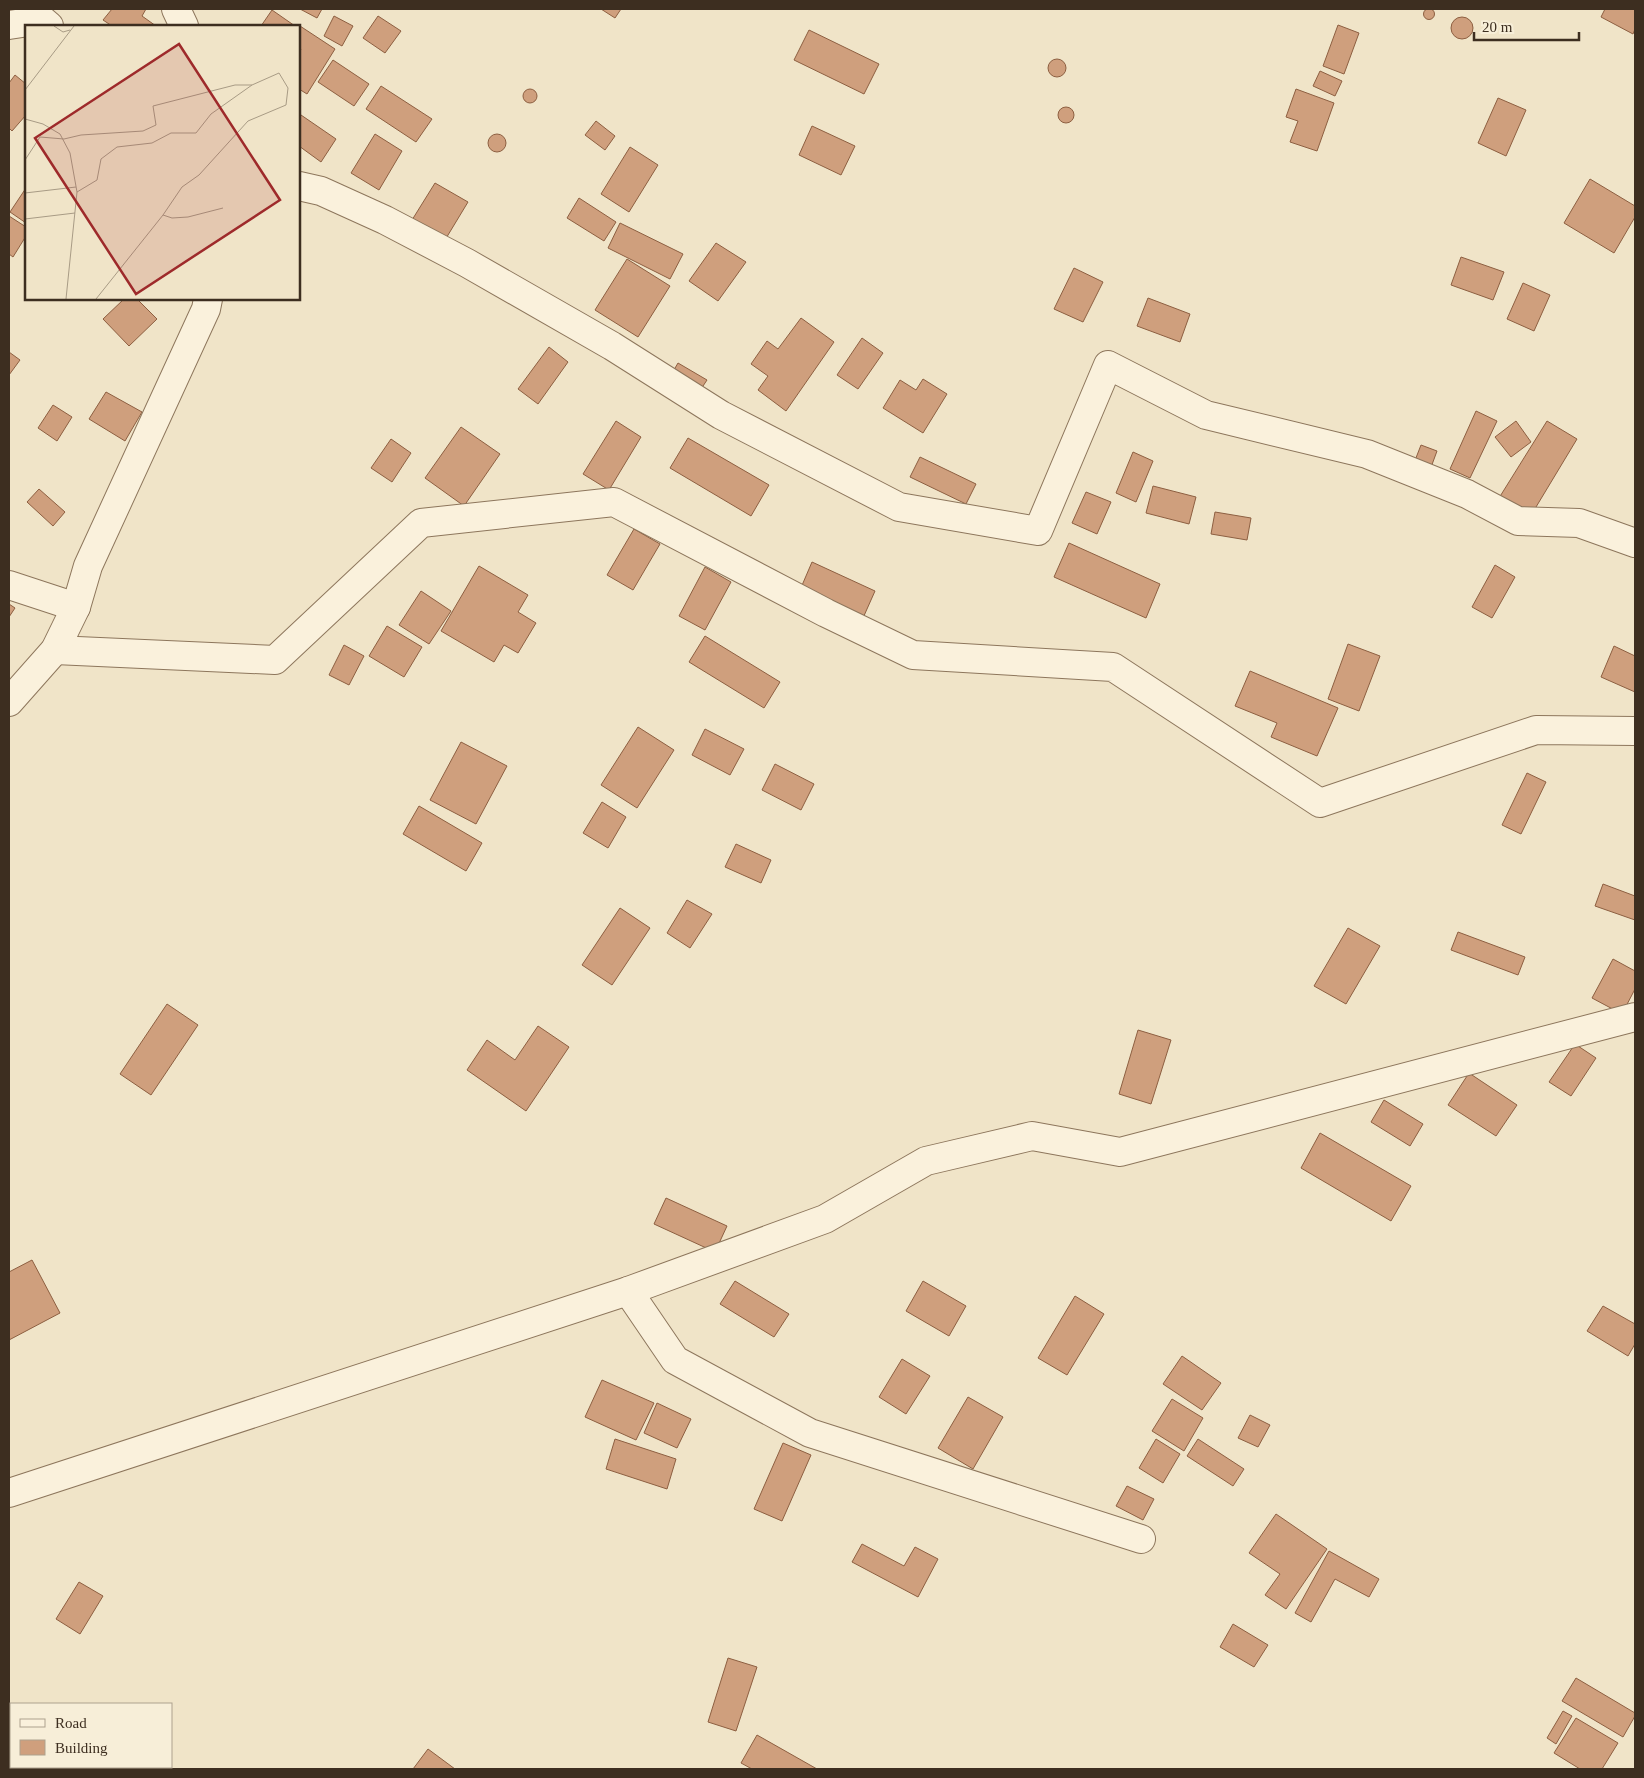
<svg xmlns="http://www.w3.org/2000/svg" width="1644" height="1778" font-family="'Times New Roman',serif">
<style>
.building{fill:#cf9f7d;stroke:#8d5f41}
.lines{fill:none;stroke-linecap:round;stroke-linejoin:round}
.minor-casing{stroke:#8d765c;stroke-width:30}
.minor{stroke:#faf1dc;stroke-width:28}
.inset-road{fill:none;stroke:#a89b85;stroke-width:1}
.view{fill:#9e2a2b;fill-opacity:0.15;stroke:#9e2a2b;stroke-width:2.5}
.inset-edge{fill:none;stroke:#3d2e20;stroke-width:2.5}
</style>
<rect width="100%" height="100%" fill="#f0e4c8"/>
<g class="building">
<circle cx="1429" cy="14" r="5.5"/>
<polygon points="112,9 146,9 142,16 156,26 112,26 103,20"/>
<polygon points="300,9 322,9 317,18"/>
<polygon points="601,9 621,9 615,18"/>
<polygon points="1605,9 1635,9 1635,29 1633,34 1601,17"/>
<polygon points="272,10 295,26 261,26"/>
<polygon points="334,16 353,26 342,46 324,36"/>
<polygon points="378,16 401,31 385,53 363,38"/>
<circle cx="1462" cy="28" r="11"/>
<polygon points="1338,25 1359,33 1344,74 1323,66"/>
<polygon points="300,26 335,49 307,94 299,89 299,53 301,49 299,48"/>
<polygon points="809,30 879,64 864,94 794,60"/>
<circle cx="1057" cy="68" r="9"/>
<polygon points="333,60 369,84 354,106 318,82"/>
<polygon points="1320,71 1342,81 1335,96 1313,86"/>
<polygon points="15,75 26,84 26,115 12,131 9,128 9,83"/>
<polygon points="381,86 432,119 416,142 366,109"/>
<polygon points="1296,89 1334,103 1317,151 1290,142 1298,121 1286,117"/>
<circle cx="530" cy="96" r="7"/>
<polygon points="1498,98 1526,110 1506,156 1478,143"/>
<circle cx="1066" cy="115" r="8"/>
<polygon points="301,115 336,139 321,162 299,146 299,119"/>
<polygon points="596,121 615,136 605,150 585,135"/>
<polygon points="812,126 855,146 841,175 799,155"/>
<polygon points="375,134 402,151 379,190 351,173"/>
<circle cx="497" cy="143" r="9"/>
<polygon points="630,147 658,165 629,212 601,194"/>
<polygon points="1590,179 1635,206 1635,217 1614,253 1564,223"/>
<polygon points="435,183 468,202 445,240 412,220"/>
<polygon points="26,188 26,223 10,212"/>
<polygon points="579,198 616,222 604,241 567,218"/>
<polygon points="9,216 26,227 26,236 13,257 9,254"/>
<polygon points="620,223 683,254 670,279 608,248"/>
<polygon points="716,243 746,262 718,301 689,281"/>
<polygon points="1461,257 1504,272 1493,300 1451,285"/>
<polygon points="627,259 670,286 638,337 595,310"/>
<polygon points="1074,268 1103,282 1083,322 1054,309"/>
<polygon points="1523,283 1550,295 1534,331 1507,319"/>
<polygon points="1148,298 1190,314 1180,342 1137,326"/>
<polygon points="124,299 137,299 157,319 129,346 103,319"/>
<polygon points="801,318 834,342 786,411 758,390 768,376 751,364 767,341 778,349"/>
<polygon points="862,338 883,353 858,389 837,375"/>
<polygon points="549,347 568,362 538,404 518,389"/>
<polygon points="9,352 20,360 9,375"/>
<polygon points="678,363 707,380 699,392 671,375"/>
<polygon points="923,379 947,394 923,433 883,408 900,380 916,390"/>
<polygon points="106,392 142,412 125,441 89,419"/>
<polygon points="53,405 72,417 57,441 38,428"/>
<polygon points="1476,411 1497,421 1470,478 1450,469"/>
<polygon points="616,421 641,437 609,490 583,474"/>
<polygon points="1516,421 1531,442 1511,457 1495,437"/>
<polygon points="1547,421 1577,439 1530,517 1499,498"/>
<polygon points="461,427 500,454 464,506 425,478"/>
<polygon points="688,438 769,485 751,516 670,468"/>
<polygon points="391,439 411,453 392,482 371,468"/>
<polygon points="1421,445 1437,451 1430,470 1414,463"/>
<polygon points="1133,452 1153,461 1136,502 1116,493"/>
<polygon points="920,457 976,484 966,504 910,477"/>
<polygon points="1153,486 1196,497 1189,524 1146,513"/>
<polygon points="39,489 65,512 53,526 27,502"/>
<polygon points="1086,492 1111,502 1097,534 1072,523"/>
<polygon points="1215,512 1251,518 1247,540 1211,534"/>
<polygon points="634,529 660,544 633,590 607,575"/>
<polygon points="1069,543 1160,584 1146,618 1054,577"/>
<polygon points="812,562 875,591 863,618 800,590"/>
<polygon points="1495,565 1515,577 1492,618 1472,607"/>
<polygon points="479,566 528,595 518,612 536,623 518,653 504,645 494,662 441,631"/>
<polygon points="705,567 731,582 705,630 679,616"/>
<polygon points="421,591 451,611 429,644 399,625"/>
<polygon points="9,604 15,608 9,617"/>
<polygon points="387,626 422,647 404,677 369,656"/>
<polygon points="705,636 780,682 764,708 689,662"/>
<polygon points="1348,644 1380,656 1359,711 1328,699"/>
<polygon points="344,645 364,656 349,685 329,675"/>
<polygon points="1614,646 1635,656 1635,692 1601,677"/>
<polygon points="1250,671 1338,708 1317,756 1271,737 1277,723 1235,706"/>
<polygon points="638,727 674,750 637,808 601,785"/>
<polygon points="705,729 744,749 730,775 692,755"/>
<polygon points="461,742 507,766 476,824 430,800"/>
<polygon points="775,764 814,784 801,810 762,790"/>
<polygon points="1527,773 1546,782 1521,834 1502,825"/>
<polygon points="602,802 626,817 608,848 583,833"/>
<polygon points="419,806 482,843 466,871 403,834"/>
<polygon points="736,844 771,860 761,883 725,867"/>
<polygon points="1603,884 1635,896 1635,920 1595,906"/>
<polygon points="687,900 712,914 690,948 667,933"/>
<polygon points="620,908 650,928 612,985 582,965"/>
<polygon points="1348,928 1380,946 1346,1004 1314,986"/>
<polygon points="1458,932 1525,957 1518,975 1451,950"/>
<polygon points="1613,959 1635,971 1635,989 1622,1014 1592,998"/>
<polygon points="167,1004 198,1025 151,1095 120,1074"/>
<polygon points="538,1026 569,1047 526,1111 467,1070 487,1040 515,1060"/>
<polygon points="1138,1030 1171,1040 1151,1104 1119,1094"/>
<polygon points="1575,1044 1596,1058 1571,1096 1549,1082"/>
<polygon points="1469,1073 1517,1105 1496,1136 1448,1105"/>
<polygon points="1384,1100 1423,1124 1410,1146 1371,1122"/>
<polygon points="1320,1133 1411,1186 1391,1221 1301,1168"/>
<polygon points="666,1198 727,1226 715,1252 654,1224"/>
<polygon points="32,1260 60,1313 9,1340 9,1272"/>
<polygon points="735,1281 789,1314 774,1337 720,1304"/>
<polygon points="923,1281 966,1306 949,1336 906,1311"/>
<polygon points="1075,1296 1104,1314 1067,1375 1038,1358"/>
<polygon points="1603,1306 1635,1324 1635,1344 1628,1356 1587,1331"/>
<polygon points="1182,1356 1221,1383 1202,1410 1163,1384"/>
<polygon points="902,1359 930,1376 906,1414 879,1397"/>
<polygon points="602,1380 654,1403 636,1440 585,1417"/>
<polygon points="968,1397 1003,1417 973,1469 938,1448"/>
<polygon points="1172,1399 1203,1418 1184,1451 1152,1431"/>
<polygon points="657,1403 691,1419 677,1448 644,1433"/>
<polygon points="1250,1415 1270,1425 1258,1447 1238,1438"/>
<polygon points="615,1439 676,1459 667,1489 606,1469"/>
<polygon points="1156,1439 1180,1454 1163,1483 1139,1468"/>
<polygon points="1198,1439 1244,1469 1233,1486 1187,1456"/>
<polygon points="783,1443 811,1455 782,1521 754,1509"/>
<polygon points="1127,1486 1154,1499 1143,1520 1116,1506"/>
<polygon points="1276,1514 1327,1549 1286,1609 1265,1595 1280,1574 1249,1553"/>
<polygon points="862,1544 904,1566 915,1547 938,1559 918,1597 852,1562"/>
<polygon points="1329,1551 1379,1579 1369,1597 1335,1579 1311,1622 1295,1613"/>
<polygon points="79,1582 103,1596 80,1634 56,1619"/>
<polygon points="1233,1624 1268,1645 1254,1667 1220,1647"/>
<polygon points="728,1658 757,1667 736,1731 708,1722"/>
<polygon points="1576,1678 1635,1713 1635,1716 1623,1737 1562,1701"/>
<polygon points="1563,1711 1572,1716 1556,1744 1547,1738"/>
<polygon points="1576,1718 1618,1743 1602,1769 1580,1769 1554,1753"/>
<polygon points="757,1735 817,1769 752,1769 741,1763"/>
<polygon points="428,1749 455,1769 413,1769"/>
</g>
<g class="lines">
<g class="minor-casing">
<g id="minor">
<polyline points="176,9 184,26"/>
<polyline points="9,25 42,20 49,26"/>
<polyline points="299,186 321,191 385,220 467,263 612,346 721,415 899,507 1038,531 1108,365 1206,415 1367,454 1467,494 1518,521 1579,523 1635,543"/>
<polyline points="9,585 76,607"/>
<polyline points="55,650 275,660 421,523 614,502 826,613 913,655 1113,667 1320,803 1536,730 1635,731"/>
<polyline points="9,702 55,650 76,607 88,566 206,309 208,299"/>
<polyline points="628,1291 675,1360 810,1433 1141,1539"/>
<polyline points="9,1493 628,1291 825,1219 926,1161 1032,1136 1120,1152 1635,1017"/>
</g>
</g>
<use href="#minor" class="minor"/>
</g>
<g transform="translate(25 25)">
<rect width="275" height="275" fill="#f0e4c8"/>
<path class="inset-road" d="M 29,1 L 38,7 L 45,5M 0,65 L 49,1M 0,94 L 18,99 L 35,109 L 45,128 L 52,167 L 41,274M 0,135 L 15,112 L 39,114 L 56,110 L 118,106 L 131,100 L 128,81 L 210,60 L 227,60 L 254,48 L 263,63 L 261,80 L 223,96 L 174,150 L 157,162 L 138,190 L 71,274M 52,167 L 72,155 L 76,134 L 92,122 L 127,118 L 146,108 L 171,108 L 186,89 L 227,60M 0,168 L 51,162M 138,190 L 147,193 L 163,192 L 198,183M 0,194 L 50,188"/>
<path class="view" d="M 154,19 L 255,175 L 111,269 L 10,113 Z"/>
<rect width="275" height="275" class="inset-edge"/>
</g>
<rect width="1644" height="1778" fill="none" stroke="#3d2e20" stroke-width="20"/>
<rect x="10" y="1703" width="162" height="65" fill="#f7eed8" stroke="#ada18e"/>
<rect x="20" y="1719" width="25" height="8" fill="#faf1dc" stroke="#ada18e"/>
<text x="55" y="1728" font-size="15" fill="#3d2e20">Road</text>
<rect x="20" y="1740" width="25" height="15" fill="#cf9f7d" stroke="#ada18e"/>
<text x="55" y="1753" font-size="15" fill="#3d2e20">Building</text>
<path d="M1474 32v8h105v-8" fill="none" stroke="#3d2e20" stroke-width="2.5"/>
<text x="1482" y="32" font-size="15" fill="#3d2e20" stroke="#f7eed8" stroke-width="4" paint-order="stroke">20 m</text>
</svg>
